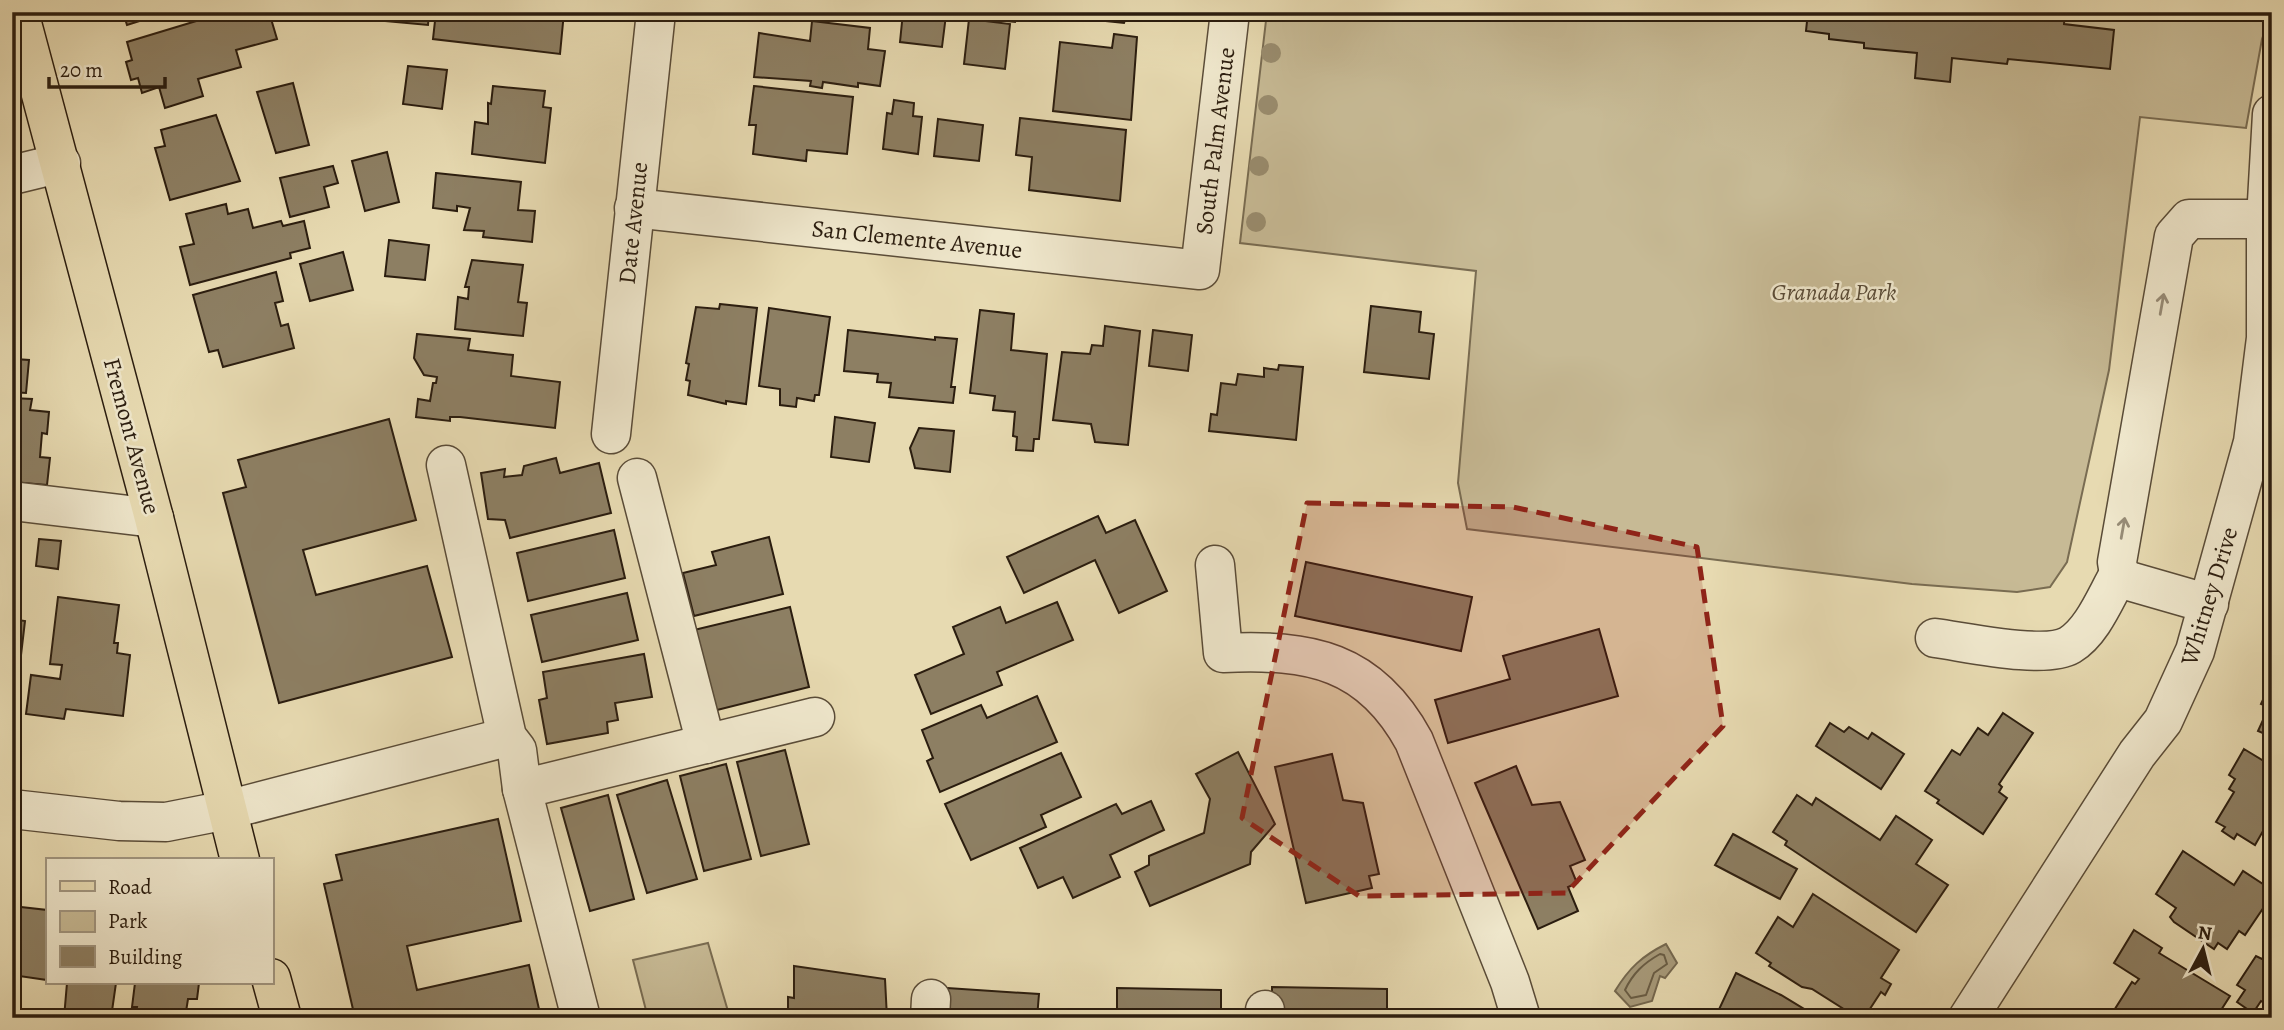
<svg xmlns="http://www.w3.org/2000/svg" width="2284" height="1030" font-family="Alegreya,serif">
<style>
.green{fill:#c7ba95;stroke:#796c52;stroke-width:2}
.water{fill:#a79a7a;stroke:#75684f;stroke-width:2}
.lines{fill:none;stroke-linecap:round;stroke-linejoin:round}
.shore{stroke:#695c44;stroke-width:2}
.building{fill:#8d7f63;stroke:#2b1d0f;stroke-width:2}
.minor-casing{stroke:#5a4c38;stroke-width:41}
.major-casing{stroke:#2b1d0f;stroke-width:41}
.minor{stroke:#efe7cc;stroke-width:38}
.major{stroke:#e7dab1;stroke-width:38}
.tree{fill:#998c6e}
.oneway{stroke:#978c77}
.marked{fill:#8f2418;fill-opacity:0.2;stroke:#8f2418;stroke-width:5;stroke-dasharray:14 9;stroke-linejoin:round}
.labels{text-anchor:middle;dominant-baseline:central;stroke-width:5;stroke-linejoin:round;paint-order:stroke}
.street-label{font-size:24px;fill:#2b1d0f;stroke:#efe7cc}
.park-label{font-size:24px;font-style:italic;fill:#5a4c37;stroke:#efe7cc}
</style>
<rect width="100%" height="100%" fill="#e7dab1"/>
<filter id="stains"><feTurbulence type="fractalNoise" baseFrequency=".00286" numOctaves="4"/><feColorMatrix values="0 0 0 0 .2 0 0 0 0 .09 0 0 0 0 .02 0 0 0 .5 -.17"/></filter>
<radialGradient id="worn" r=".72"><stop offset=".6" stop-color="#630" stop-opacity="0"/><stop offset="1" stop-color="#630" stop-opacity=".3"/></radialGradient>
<g class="green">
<polygon points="1267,12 2272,12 2262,39 2246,128 2140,117 2109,370 2067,562 2050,587 2017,592 1912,584 1467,529 1458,483 1476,271 1240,243"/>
<polygon points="708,943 730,1018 648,1018 633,960"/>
</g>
<path class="water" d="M 1666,944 L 1677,963 L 1665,978 L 1660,976 L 1652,1001 L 1630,1007 L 1615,991 C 1629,968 1642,956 1666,944 Z"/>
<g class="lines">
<path class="shore" d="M 1660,954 L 1664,955 L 1667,964 L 1654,973 L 1646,995 L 1631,998 L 1625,990 C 1633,973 1644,963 1660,954 Z"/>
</g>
<g class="building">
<polygon points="123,12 168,12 127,25"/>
<polygon points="226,12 269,12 277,39 236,50 241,67 198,79 203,96 165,108 159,87 142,93 138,78 131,80 126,62 132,60 127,42"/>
<polygon points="364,12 429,12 428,25 364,19"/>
<polygon points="436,12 564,12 560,54 433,39"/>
<polygon points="903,12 946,15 942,47 900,42"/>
<polygon points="979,12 1016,12 1015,22 979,18"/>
<polygon points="1128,12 1124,23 1067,17 1056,13"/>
<polygon points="1808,12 2065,13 2064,24 2114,30 2110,69 2008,59 2007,64 1952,58 1950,82 1915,78 1917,53 1864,48 1864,43 1829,39 1829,34 1806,31"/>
<polygon points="969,19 1010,24 1005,69 964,64"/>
<polygon points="812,21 870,28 868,49 885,51 880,86 858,83 858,87 823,82 822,88 810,86 811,81 754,77 759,33 810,41"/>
<polygon points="1114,34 1137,37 1131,120 1053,111 1060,42 1112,48"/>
<polygon points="408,66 447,70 442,109 403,104"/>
<polygon points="293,83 309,145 276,153 257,92"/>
<polygon points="493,86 545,91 543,107 551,108 545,163 472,154 475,122 488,124 488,103 491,104"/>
<polygon points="754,86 853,97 847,154 807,150 806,161 753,154 756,125 749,125"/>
<polygon points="894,100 914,103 913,116 922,117 918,154 883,149 887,113 892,114"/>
<polygon points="216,115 240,181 170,200 155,148 165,146 161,130"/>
<polygon points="1020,118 1126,130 1120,201 1029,190 1032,157 1016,155"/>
<polygon points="938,119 983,125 979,161 934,156"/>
<polygon points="387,152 399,202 365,211 352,161"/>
<polygon points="333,166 338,183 324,187 329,207 290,217 280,178"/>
<polygon points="436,173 521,182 518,210 535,211 532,242 483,237 484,231 464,230 470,208 457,206 457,211 433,208"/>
<polygon points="226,204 228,214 248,209 253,228 281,221 283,226 304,221 310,248 290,253 291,258 190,285 180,247 194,244 186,214"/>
<polygon points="389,240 429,245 425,280 385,276"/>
<polygon points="343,252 353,290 310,301 300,264"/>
<polygon points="472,260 523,265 518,302 527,303 523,336 455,329 458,297 468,299 469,287 465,287"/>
<polygon points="276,272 283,301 275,303 281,326 288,324 294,348 223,367 218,350 209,352 193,295"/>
<polygon points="12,300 13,318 19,318 15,359 29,360 26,393 12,392"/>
<polygon points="720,304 757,308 746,404 726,401 726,404 688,395 690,381 686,380 689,364 686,363 696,307 719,309"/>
<polygon points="1371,306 1421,312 1419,332 1434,334 1429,379 1364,372"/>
<polygon points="769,308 830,317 819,395 815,395 814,401 797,398 796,407 780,405 780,389 759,386"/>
<polygon points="980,310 1014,314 1011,350 1047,354 1039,439 1034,439 1033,451 1016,450 1017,437 1013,436 1015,412 993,410 995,396 970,393"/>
<polygon points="1105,326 1140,331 1128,445 1095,442 1091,424 1053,420 1062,352 1090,354 1092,345 1103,346"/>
<polygon points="848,330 935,340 935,337 957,339 951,387 955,387 953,403 889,397 891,383 877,382 878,374 844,371"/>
<polygon points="1153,330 1192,335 1188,371 1149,366"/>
<polygon points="417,334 470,339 468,350 513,355 511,376 560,382 555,428 460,417 450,417 450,421 416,417 418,399 430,401 433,383 436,383 437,377 424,375 414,358"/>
<polygon points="1279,365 1303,367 1296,440 1209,431 1211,414 1217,415 1221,383 1236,385 1238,374 1264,377 1264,368 1278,370"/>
<polygon points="12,398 32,399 30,410 49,412 47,434 42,433 40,457 50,458 47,485 12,482"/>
<polygon points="835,417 875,423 869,462 831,457"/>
<polygon points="389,419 416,520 303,550 316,595 427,566 452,657 279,703 223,493 246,487 238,460"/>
<polygon points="919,428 954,431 950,472 915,468 910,448"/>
<polygon points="556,458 560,473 599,463 611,513 510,538 505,520 488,519 481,473 505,469 504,477 522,475 524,466"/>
<polygon points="1098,516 1106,533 1135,520 1167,591 1119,613 1095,560 1024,593 1007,557"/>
<polygon points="614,530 625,578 528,601 517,553"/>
<polygon points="769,537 783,594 694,616 683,573 716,565 712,552"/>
<polygon points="39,539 61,541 58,569 36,566"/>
<polygon points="1306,562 1472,597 1461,651 1295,616"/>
<polygon points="627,593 638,640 542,662 531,615"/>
<polygon points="58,597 119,605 114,643 118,643 117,653 130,655 123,716 66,709 64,719 26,714 31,675 60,679 62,665 50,664"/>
<polygon points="1057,602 1073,640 997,672 1002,685 931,714 915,675 964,654 953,627 1000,607 1006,623"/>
<polygon points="790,607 809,687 713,711 694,630"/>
<polygon points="12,619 25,621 15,706 12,706"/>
<polygon points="1599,629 1618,696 1448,743 1435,700 1510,679 1503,656"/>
<polygon points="644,654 652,697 615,703 618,720 607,722 608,733 547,744 539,700 547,698 543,672"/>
<polygon points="2272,681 2272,737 2258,731 2269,707 2261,704"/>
<polygon points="1037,696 1057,742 940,792 927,761 933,758 922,730 981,705 987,718"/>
<polygon points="2003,713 2033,733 1999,784 2002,787 1999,792 2007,798 1983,834 1937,803 1939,800 1925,791 1952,750 1960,755 1978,728 1988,735"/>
<polygon points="1830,723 1844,732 1849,727 1868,739 1872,733 1904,754 1881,789 1816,746"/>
<polygon points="2244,749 2272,766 2272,829 2269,834 2263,831 2255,845 2237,834 2234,839 2222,831 2225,827 2216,822 2234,792 2229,789 2235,779 2229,775"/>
<polygon points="785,750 809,844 761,856 737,762"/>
<polygon points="1238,752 1275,824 1251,852 1250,864 1150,906 1135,872 1149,865 1149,856 1204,833 1210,799 1196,774"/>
<polygon points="1061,753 1081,797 1041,815 1046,827 971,860 945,804"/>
<polygon points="1332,754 1343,800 1363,803 1379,874 1369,876 1372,888 1306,903 1275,767"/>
<polygon points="726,764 751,859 704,871 680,776"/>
<polygon points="1516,766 1532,805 1560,802 1585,860 1570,866 1577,883 1568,887 1578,911 1538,929 1475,783"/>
<polygon points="667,780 697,879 647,893 617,795"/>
<polygon points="608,795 634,899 590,911 561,808"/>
<polygon points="1797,795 1812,805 1816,798 1880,840 1896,816 1932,840 1916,864 1948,885 1916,932 1785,845 1787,841 1773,832"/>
<polygon points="1151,801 1164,830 1110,855 1120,877 1073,898 1063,877 1038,888 1020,848 1116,804 1122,814"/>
<polygon points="498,819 521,921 407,946 417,990 529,965 541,1018 355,1018 324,884 342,880 336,855"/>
<polygon points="1733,834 1797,869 1780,899 1715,865"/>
<polygon points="2183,851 2234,885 2243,871 2272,890 2272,895 2245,935 2239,931 2227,949 2218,943 2214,949 2174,922 2170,917 2176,908 2156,894"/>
<polygon points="1813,894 1899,950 1881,978 1891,984 1885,995 1881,992 1864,1018 1858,1018 1812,989 1802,987 1769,966 1771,963 1756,953 1778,917 1793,927"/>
<polygon points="12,906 47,910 47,980 12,975"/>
<polygon points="2134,930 2162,948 2159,953 2230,996 2216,1018 2123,1018 2113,1012 2132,982 2135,984 2139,979 2114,963"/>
<polygon points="2272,944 2272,1002 2269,1006 2261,1001 2253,1013 2237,1002 2245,990 2237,985 2256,956 2262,959"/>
<polygon points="794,966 885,979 887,1018 788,1018 788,997 794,998"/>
<polygon points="1736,973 1781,995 1819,1018 1715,1018"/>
<polygon points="67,983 116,983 111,1018 64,1018"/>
<polygon points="135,983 199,983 197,999 188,999 185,1018 135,1018 137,1007 132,1007"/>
<polygon points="1272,987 1387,989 1387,1018 1272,1018"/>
<polygon points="947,988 1039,994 1037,1018 936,1018 946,1004"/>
<polygon points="1117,988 1221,990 1221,1018 1117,1018"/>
</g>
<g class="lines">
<g class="minor-casing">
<g id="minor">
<polyline points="12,175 61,163"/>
<polyline points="634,208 1200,270 1230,12"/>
<polyline points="611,434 656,12"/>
<polyline points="446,465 507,737 517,750 522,789 581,1018"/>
<polyline points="637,478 706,744"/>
<polyline points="12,501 154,518"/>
<path d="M 1215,565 L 1223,653 C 1310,649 1370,660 1414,741 L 1510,982 L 1521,1018"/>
<polyline points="2209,604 2129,581 2119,574 2117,562 2174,236 2189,219 2266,219"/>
<path d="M 1935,638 C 1966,642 2045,660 2070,645 C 2093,631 2106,596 2119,574"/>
<polyline points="522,789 815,717"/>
<polyline points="12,809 119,821 166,822 227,810 507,737"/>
<polyline points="930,1018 931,999"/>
<polyline points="1265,1018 1265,1010"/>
<polyline points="1968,1018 2137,754 2163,721 2195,651 2253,442 2266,338 2266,219 2272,114"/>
</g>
</g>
<g class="major-casing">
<g id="major">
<polyline points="19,12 154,518 240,860"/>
<polyline points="271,978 282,1018"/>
</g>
</g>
<use href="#minor" class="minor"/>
<use href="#major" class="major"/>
</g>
<g class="tree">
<circle cx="1271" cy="53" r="10"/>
<circle cx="1268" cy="105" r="10"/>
<circle cx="1259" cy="166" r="10"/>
<circle cx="1256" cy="222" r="10"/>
</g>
<defs><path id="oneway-shaft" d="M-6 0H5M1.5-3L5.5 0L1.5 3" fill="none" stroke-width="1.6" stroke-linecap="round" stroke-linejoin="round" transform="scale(1.75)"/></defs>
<g class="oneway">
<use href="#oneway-shaft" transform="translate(2162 304) rotate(-80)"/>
<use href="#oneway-shaft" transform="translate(2123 528) rotate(-80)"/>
</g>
<path class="marked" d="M 1307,503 L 1513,507 L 1697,547 L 1723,726 L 1566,893 L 1359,896 L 1242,818 Z"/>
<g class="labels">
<g class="street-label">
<text transform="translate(1215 141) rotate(-83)">South Palm Avenue</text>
<text transform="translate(633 223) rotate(-84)">Date Avenue</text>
<text transform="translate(917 239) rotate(6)">San Clemente Avenue</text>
<text transform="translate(132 436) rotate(75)">Fremont Avenue</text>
<text transform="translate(2209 596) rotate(-73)">Whitney Drive</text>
</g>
<g class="park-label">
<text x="1834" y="292">Granada Park</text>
</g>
</g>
<rect width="2284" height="1030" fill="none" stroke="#e7dab1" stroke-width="42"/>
<rect x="14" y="14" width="2256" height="1002" fill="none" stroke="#2b1d0f" stroke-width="3.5"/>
<rect x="21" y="21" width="2242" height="988" fill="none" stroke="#2b1d0f" stroke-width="2"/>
<rect x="46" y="858" width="228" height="126" fill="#efe7cc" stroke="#a19680" stroke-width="2"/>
<rect x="60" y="881" width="35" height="10" fill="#e7dab1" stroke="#a19680" stroke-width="2"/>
<text x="108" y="894" font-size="21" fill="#2b1d0f">Road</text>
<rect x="60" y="911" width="35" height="21" fill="#c7ba95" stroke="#a19680" stroke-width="2"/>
<text x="108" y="928" font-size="21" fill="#2b1d0f">Park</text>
<rect x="60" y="946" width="35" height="21" fill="#8d7f63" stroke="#a19680" stroke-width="2"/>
<text x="108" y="964" font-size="21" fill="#2b1d0f">Building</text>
<g transform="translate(2203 949) rotate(7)" stroke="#efe7cc" stroke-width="5" paint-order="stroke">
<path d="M0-5L12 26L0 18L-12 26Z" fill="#2b1d0f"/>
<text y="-10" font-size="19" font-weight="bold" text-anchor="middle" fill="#2b1d0f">N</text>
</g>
<path d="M49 77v10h116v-10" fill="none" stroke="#2b1d0f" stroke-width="3.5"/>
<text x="60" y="77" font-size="21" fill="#2b1d0f" stroke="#efe7cc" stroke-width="5" paint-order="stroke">20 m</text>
<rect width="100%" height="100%" filter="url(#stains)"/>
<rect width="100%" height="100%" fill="url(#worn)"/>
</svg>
